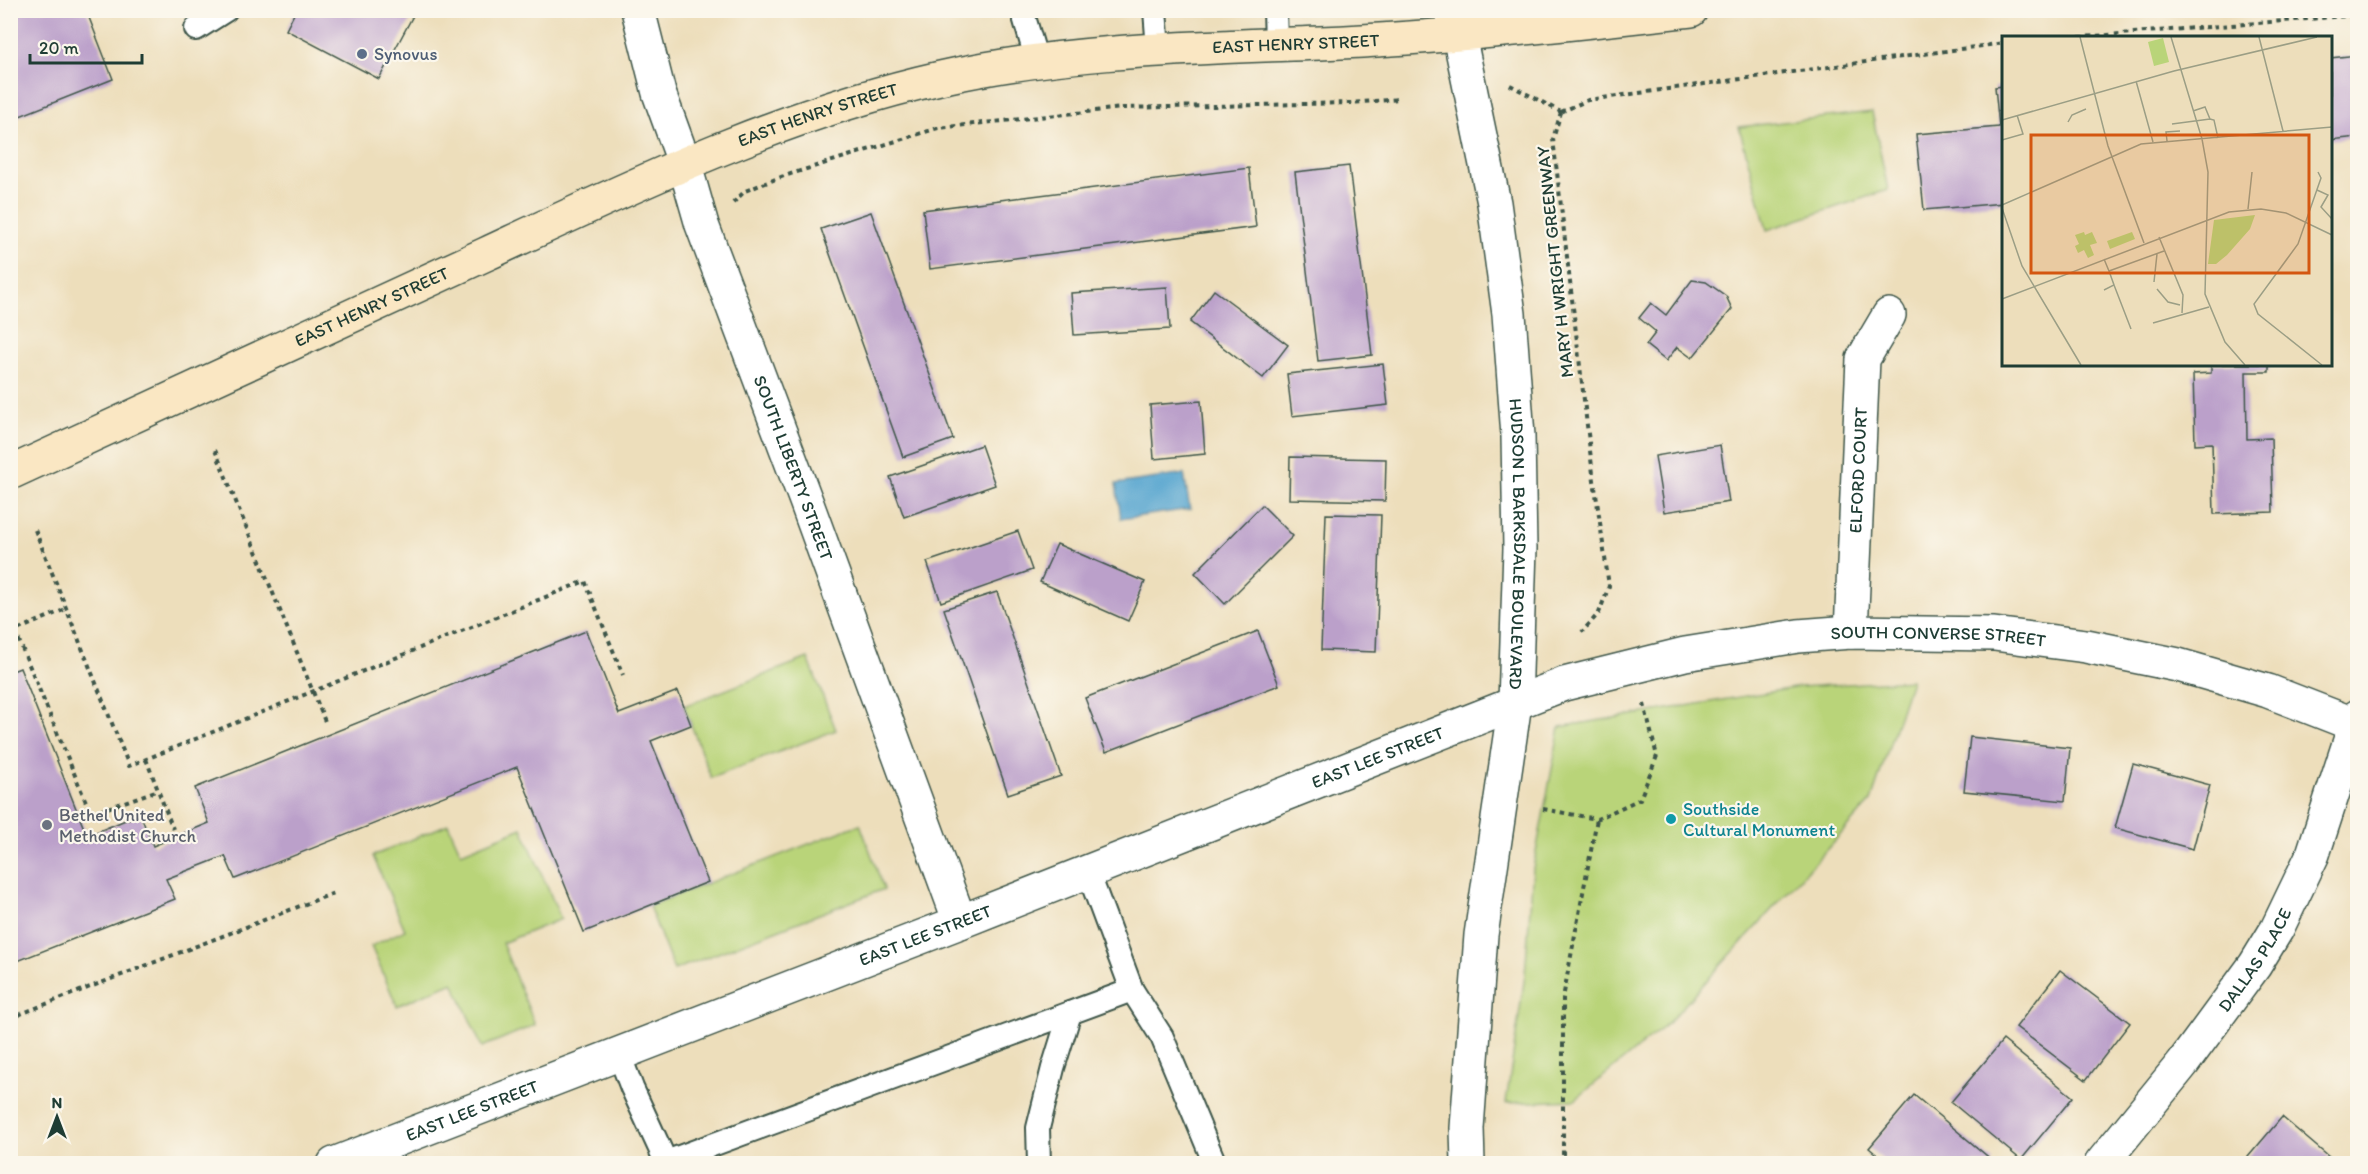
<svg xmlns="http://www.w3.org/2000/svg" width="2368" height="1174" font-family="Itim,sans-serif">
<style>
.green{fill:#b9d479;stroke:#6c8856;stroke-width:1.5}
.water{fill:#55a4cf;stroke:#3a7082;stroke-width:1.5}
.building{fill:#bba0ca}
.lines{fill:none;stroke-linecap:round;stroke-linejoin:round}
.service-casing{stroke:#3e5548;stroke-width:26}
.minor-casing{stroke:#3e5548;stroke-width:36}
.tertiary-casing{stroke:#3e5548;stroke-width:36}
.secondary-casing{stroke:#3e5548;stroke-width:36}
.path{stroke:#3e5548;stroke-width:4;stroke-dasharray:4.5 4.5;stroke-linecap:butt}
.service{stroke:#fff;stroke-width:22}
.minor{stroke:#fff;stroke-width:33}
.tertiary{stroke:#fff;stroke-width:33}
.secondary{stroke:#fae7c3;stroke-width:33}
.service-dot{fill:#5c6f8a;stroke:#fbf7ec;stroke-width:2}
.culture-dot{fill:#0f9aa8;stroke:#fbf7ec;stroke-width:2}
.worship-dot{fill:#6b7280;stroke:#fbf7ec;stroke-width:2}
.labels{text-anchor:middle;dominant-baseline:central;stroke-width:4.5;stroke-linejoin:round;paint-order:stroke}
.street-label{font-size:18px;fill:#1f3d34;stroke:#fbf7ec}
.service-label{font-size:18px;fill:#4e5e75;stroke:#fbf7ec;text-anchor:start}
.culture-label{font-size:18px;fill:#0d838f;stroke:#fbf7ec;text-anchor:start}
.worship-label{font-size:18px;fill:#5b616d;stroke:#fbf7ec;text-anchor:start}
.inset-road{fill:none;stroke:#9b9e85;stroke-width:1.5}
.view{fill:#d45610;fill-opacity:0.15;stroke:#d45610;stroke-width:3}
.inset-edge{fill:none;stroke:#1f3d34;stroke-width:3}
</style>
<rect width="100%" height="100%" fill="#fbf7ec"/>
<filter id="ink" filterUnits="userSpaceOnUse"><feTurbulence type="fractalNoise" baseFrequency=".0167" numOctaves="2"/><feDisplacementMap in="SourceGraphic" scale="12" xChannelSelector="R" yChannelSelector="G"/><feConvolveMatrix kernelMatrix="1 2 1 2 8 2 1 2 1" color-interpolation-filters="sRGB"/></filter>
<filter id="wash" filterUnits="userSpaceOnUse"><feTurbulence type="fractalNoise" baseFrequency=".008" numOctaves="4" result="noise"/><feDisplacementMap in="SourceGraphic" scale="24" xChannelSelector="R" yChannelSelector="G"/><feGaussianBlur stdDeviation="1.35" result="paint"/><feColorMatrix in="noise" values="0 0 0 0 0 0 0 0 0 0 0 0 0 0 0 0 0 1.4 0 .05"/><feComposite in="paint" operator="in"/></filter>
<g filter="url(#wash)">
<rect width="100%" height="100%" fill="#eddebb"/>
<g class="green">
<polygon points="1872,112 1888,190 1767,230 1739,127"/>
<polygon points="808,658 836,730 711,778 684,706"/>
<polygon points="1911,680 1871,801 1669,1022 1575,1100 1506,1103 1525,975 1533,868 1560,727 1800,687"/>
<polygon points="448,824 461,853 522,828 561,919 502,943 535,1025 482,1047 453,982 397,1006 371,946 405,930 373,856"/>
<polygon points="860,824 884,889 674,970 649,906"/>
</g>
<polygon class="water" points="1184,474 1190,509 1121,519 1116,484"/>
<g id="blocks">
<g class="building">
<polygon points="10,10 86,10 113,79 10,120"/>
<polygon points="296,10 416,10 379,79 286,30"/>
<polygon points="2358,55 2358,137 2330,140 2330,58"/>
<polygon points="2004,86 2004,203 1924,210 1916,134 1999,127 1995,87"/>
<polygon points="1349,166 1372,355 1318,361 1295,172"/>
<polygon points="1249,168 1256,227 930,269 923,210"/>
<polygon points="871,212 953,439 903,457 821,229"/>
<polygon points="1692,280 1706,282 1726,296 1732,309 1692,358 1677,347 1666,361 1646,345 1656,332 1639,318 1651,303 1666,315"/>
<polygon points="1167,287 1170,329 1074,335 1071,293"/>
<polygon points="1214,290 1288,345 1263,378 1190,322"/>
<polygon points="1383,364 1388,405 1292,416 1287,374"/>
<polygon points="2211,364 2269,364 2269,372 2246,372 2247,439 2271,438 2273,512 2214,514 2212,443 2195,444 2193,374 2211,373"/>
<polygon points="1201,401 1205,454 1154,459 1150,405"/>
<polygon points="981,445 995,485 904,517 890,477"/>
<polygon points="1720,445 1729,502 1664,512 1655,456"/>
<polygon points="1290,457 1386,459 1385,501 1289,499"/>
<polygon points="1262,505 1293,536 1225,604 1195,573"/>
<polygon points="1326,514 1381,515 1376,652 1321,650"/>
<polygon points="1018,531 1032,570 941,602 927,562"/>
<polygon points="1057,544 1145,582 1128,621 1040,582"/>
<polygon points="997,592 1061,776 1008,794 944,609"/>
<polygon points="586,631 619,714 678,691 691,725 651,741 708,882 584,932 517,767 235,879 225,856 166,879 175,899 10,964 10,672 20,668 87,836 140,814 153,846 209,823 195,788"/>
<polygon points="1258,631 1279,685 1106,752 1085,698"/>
<polygon points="1970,737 2070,748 2065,801 1964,791"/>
<polygon points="2133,764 2210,785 2193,849 2115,828"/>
<polygon points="2060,970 2130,1023 2086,1080 2016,1027"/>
<polygon points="2003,1040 2073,1097 2021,1160 1951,1102"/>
<polygon points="1914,1095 1993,1161 1991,1164 1888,1164 1869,1148"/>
<polygon points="2282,1117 2329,1157 2323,1164 2242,1164"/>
</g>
</g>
</g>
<g filter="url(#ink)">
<use href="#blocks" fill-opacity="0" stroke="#3e5548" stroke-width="1.5"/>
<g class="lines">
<g class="service-casing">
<g id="service">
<polyline points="1022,10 1037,61"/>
<polyline points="1155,10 1158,50"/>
<polyline points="1275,10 1276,43"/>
<polyline points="196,29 226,10"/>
<polyline points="1088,872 1132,990 1162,1037 1215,1164"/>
<polyline points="619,1054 632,1088 666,1162 1132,990"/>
<polyline points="1039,1164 1038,1128 1053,1068 1070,1013"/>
</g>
</g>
<g class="minor-casing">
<g id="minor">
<path id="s1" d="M 638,10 L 659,93 L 684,162 L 702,225 L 806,501 L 960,922"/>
<polyline points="1451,10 1459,35"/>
<path id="s2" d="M 1851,632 L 1863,359 L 1889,315"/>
<path id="s3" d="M 334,1164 L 960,922 L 1564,684 L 1685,654 L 1798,636 L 1851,632 L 1994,634 L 2086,646 L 2178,665 L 2268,691 L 2358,726"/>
<path id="s4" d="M 2101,1164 L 2183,1063 L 2255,965 L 2277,929 L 2313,854 L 2358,716"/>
</g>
</g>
<g class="tertiary-casing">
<g id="tertiary">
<path id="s5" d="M 1459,35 L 1494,203 L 1509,314 L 1518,436 L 1520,548 L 1515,703 L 1481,935 L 1467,1128 L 1468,1164"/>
</g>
</g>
<g class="secondary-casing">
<g id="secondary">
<path id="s6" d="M 10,473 C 169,400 328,327 486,254 C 634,185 781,114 940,78 C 1064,50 1193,48 1320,43 C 1444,38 1567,24 1691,10"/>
</g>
</g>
<g class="path">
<polyline points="2070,38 2358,15"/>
<polyline points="1510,85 1561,112"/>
<polyline points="1561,112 1553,139 1591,459 1609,586 1599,613 1582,632"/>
<polyline points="1561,112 1588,100 2004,43"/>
<polyline points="733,203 745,191 781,177 938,128 1122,108 1350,103 1400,99"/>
<polyline points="215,450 326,724"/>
<polyline points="35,530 129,766 585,581 623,675"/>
<polyline points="15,631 91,814 158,790"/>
<polyline points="10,633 66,609"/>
<polyline points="146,759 173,829"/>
<polyline points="1543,809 1597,819 1640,799 1657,756 1644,704"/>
<polyline points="10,1018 334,893"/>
<polyline points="1563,1164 1563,998 1597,819"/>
</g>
<use href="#service" class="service"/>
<use href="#minor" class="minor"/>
<use href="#tertiary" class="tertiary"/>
<use href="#secondary" class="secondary"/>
</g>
</g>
<circle class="service-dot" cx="362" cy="54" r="6"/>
<circle class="culture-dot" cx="1671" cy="819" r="6"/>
<circle class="worship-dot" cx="47" cy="825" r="6"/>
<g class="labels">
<g class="street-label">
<text stroke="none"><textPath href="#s6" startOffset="1370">EAST HENRY STREET</textPath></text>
<text stroke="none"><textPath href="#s6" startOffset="884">EAST HENRY STREET</textPath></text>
<text transform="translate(1555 262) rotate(-96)">MARY H WRIGHT GREENWAY</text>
<text stroke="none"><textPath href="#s6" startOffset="398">EAST HENRY STREET</textPath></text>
<text stroke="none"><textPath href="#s1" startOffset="484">SOUTH LIBERTY STREET</textPath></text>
<text stroke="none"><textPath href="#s2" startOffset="162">ELFORD COURT</textPath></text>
<text stroke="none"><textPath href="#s5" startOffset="514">HUDSON L BARKSDALE BOULEVARD</textPath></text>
<text stroke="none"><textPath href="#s3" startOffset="1700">SOUTH CONVERSE STREET</textPath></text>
<text stroke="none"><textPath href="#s3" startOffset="1120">EAST LEE STREET</textPath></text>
<text stroke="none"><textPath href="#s3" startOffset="634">EAST LEE STREET</textPath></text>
<text stroke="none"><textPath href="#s4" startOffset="256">DALLAS PLACE</textPath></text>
<text stroke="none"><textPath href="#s3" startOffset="148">EAST LEE STREET</textPath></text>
</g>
<g class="service-label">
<text x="374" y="54">Synovus</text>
</g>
<g class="culture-label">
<text x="1683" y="809">Southside<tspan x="1683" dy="21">Cultural Monument</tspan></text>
</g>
<g class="worship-label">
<text x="59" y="815">Bethel United<tspan x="59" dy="21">Methodist Church</tspan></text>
</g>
</g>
<g transform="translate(2002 36)">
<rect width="330" height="330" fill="#eddebb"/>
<path d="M 161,2 L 167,26 L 152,30 L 146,6 ZM 253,179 L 248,193 L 225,219 L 214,228 L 206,228 L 212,184 ZM 82,196 L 83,199 L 90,196 L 95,207 L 88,209 L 92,219 L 86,222 L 82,214 L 76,217 L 73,210 L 77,208 L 73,199 ZM 130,196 L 133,203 L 108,213 L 105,205 Z" fill="#b9d479"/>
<path class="inset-road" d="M 78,1 L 106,110 L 142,207M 169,1 L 200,103 L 206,136 L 203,258 L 223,306 L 243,329M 257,1 L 281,95M 134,45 L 151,106M 191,75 L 203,71 L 208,83 L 212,84 L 216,102M 0,84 L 172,35 L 315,1M 66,86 L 70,79 L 84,73M 170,88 L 208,83M 0,104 L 21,98 L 15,79M 165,105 L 164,96 L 178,95M 316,136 L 319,142 L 296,208 L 252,268 L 256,278 L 320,329M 315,154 L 326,159 L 319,171 L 330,183M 0,169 L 139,108 L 330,91M 0,172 L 20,230 L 79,329M 246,173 L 250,136M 157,201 L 181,259 L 180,277M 102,223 L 107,235 L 162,215M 152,246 L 155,218M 112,249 L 129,293M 155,253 L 166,266 L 178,269M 102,254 L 112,249 L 107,235M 0,263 L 227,176 L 259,173 L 284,177 L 330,199M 151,287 L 207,271"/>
<path class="view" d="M 29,99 L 307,99 L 307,237 L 29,237 Z"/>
<rect width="330" height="330" class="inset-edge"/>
</g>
<rect width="2368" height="1174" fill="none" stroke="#fbf7ec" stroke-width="36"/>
<g transform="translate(57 1117)" stroke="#fbf7ec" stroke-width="4.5" paint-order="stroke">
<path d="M0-4.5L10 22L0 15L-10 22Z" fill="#1f3d34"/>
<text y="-9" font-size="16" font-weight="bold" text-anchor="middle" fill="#1f3d34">N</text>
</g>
<path d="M30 54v9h112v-9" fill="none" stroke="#1f3d34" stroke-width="3"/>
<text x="39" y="54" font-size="18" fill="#1f3d34" stroke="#fbf7ec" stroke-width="4.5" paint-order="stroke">20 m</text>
</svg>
